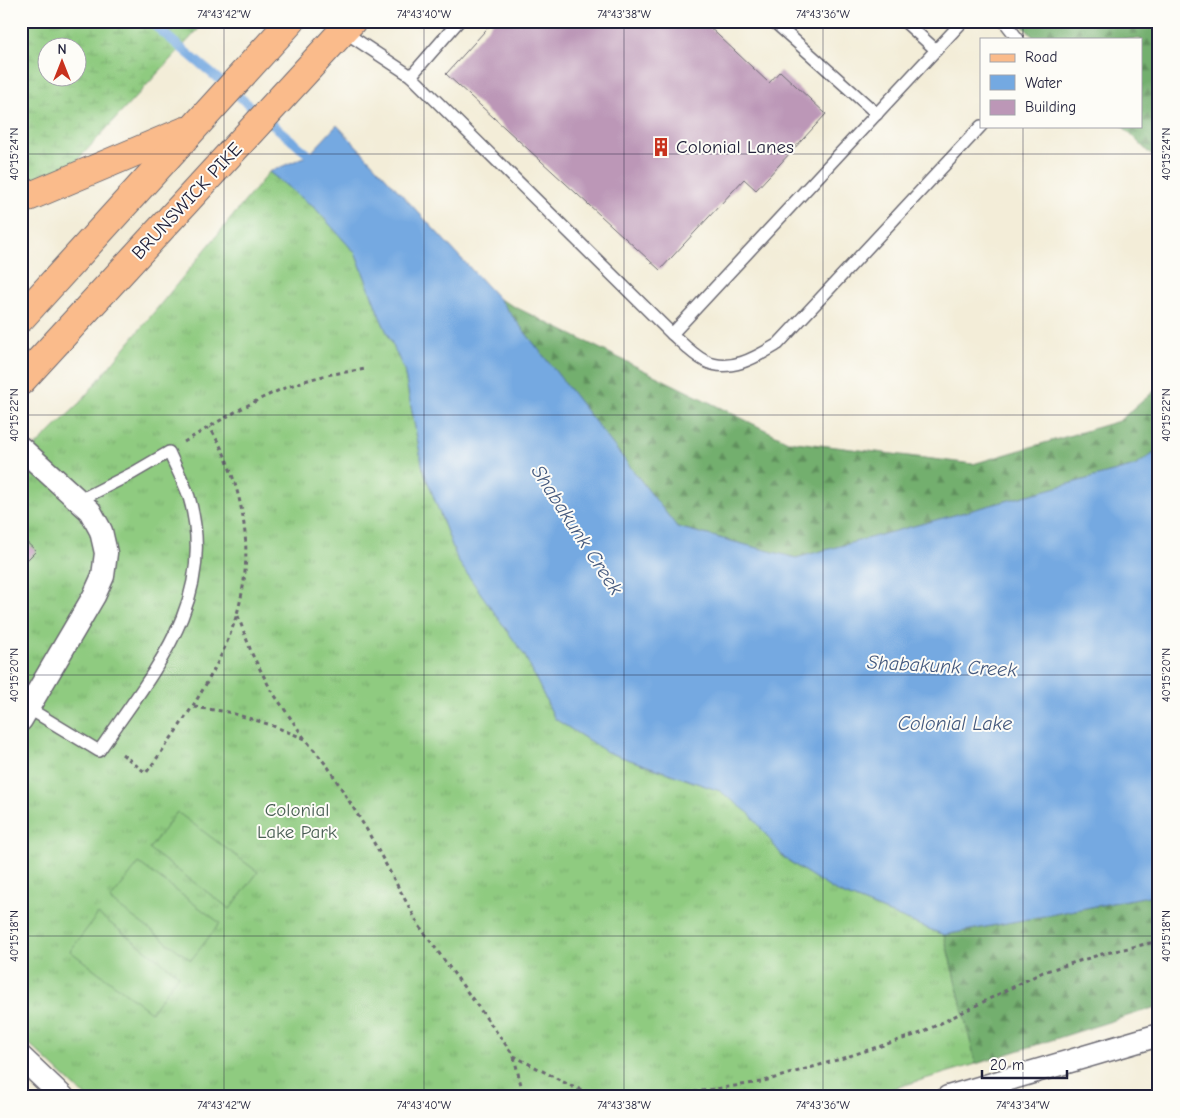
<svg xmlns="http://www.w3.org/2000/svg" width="1180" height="1118" font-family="'Comic Neue',sans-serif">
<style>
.grass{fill:url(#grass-tufts);stroke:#58765e}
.forest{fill:url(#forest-firs);stroke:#4a6854}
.wetland{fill:url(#wetland-marsh);stroke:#58765e;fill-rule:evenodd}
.pitch{fill:#8fcb80;stroke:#58765e}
.water{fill:#74a9e1;stroke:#4b668e}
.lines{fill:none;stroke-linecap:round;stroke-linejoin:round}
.stream{stroke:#74a9e1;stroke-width:9}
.building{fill:#bc97b7}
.service-casing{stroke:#6b6972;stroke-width:14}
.minor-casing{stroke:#6b6972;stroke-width:25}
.primary-casing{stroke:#6b6972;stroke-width:30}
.path{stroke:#6b6972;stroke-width:3;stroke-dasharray:4 4;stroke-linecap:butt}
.service{stroke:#fff;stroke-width:11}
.minor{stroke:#fff;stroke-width:22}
.primary{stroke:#fabb8b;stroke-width:28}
.ticks{fill:none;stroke:#22223b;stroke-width:1;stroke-opacity:0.45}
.labels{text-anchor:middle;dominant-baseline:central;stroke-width:4;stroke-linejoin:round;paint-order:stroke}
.poi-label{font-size:19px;fill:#22223b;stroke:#fdfcf7;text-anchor:start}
.street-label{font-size:19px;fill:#22223b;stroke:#fdfcf7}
.park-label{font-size:19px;fill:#485d53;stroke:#fdfcf7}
.water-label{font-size:20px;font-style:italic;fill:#43587d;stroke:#fdfcf7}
.neatline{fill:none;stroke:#22223b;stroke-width:2}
.ticks-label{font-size:12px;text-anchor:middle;fill:#22223b}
</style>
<defs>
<pattern id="grass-tufts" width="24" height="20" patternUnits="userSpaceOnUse" patternTransform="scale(1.25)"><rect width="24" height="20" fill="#8fcb80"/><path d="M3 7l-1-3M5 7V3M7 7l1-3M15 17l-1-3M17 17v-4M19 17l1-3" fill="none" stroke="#7bae70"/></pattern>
<pattern id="forest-firs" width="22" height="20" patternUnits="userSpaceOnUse" patternTransform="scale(1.25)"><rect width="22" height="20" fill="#73af6e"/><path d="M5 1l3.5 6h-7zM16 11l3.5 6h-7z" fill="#5e8e5c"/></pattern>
<pattern id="wetland-marsh" width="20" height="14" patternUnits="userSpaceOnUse" patternTransform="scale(1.25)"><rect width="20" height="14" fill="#8fcb80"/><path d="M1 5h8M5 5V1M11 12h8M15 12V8" fill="none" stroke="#7bae70"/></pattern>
</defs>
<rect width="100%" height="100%" fill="#fdfcf7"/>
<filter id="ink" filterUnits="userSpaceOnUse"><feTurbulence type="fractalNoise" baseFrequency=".02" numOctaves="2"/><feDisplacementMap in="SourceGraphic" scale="10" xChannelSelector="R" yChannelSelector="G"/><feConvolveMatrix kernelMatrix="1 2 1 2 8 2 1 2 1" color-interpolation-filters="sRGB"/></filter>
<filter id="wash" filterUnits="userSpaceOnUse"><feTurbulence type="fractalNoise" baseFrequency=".0096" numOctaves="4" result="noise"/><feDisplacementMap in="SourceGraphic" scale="20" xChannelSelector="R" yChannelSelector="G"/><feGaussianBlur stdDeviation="1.12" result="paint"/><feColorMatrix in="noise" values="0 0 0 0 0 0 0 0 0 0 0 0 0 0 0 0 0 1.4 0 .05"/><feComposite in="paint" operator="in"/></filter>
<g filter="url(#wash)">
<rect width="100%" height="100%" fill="#f3edd8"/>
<polygon class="grass" points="269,172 316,209 356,254 380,317 404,370 423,469 458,561 525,656 555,719 607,752 720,791 750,813 784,858 835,891 944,935 976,1064 864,1097 86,1097 21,1036 21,460 77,406"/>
<g class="forest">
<polygon points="1018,21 1159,21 1159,163 1122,126 1141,126 1141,39 1035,39"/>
<polygon points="499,299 788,441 973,464 1119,421 1159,387 1159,450 1135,466 796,558 677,527"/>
<polygon points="1159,894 1159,1006 976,1064 944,935"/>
</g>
<path class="wetland" d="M 21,21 L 206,21 L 21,221 ZM 48,48 L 78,48 L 78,78 L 48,78 Z"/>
<g class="pitch">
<polygon points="177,812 258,872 230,909 149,849"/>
<polygon points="139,863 220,923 191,960 110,900"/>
<polygon points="98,914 179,975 151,1012 70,951"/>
</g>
<polygon class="water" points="337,125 499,299 677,527 796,558 1135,466 1159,450 1159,894 944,935 835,891 784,858 750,814 720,791 607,752 555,719 525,656 458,561 423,469 404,370 380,317 356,254 316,209 269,172 309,155"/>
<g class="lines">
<polyline class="stream" points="149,21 309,155 315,164"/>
</g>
<g id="blocks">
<g class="building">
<polygon points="494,21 703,21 769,83 780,71 826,114 756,190 744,179 660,270 446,74"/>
<polygon points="21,537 36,551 21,566"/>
</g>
</g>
</g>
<g filter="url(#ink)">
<use href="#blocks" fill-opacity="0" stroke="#6b6972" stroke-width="1"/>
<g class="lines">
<g class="service-casing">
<g id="service">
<polyline points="773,21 877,114"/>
<polyline points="904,21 936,50"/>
<polyline points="1004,21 1018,39"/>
<polyline points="343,31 411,76 672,334 963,21"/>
<polyline points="411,76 459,21"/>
<path d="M 672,334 C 682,343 693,355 705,361 C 730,374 758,356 778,344 L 981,126"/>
<path d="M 28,708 L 99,751 C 153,672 219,599 189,497 C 184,482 175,466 169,452 L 133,473 L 78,501"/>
</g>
</g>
<g class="minor-casing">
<g id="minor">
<polyline points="21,448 90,511 101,531 106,553 103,576 94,596 21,720"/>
<polyline points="21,1057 63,1097"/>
<polyline points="948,1097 1159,1035"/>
</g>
</g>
<g class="primary-casing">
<g id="primary">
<polyline points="21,200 185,131"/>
<polyline points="21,318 291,21"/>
<polyline points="21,381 352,21"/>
</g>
</g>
<g class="path">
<path d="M 184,442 C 226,417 270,389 319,377 C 334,373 349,372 365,369"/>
<polyline points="238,616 252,654 271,690 305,739"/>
<polyline points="194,707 228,712 268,724 305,739 328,767 367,830 420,927 514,1056 573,1087 598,1095 630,1097"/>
<path d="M 122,754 L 146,773 C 217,676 277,589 228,464 C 224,451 216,439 210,427"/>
<polyline points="514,1057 524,1097"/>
<polyline points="662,1097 761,1082 837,1060 921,1033 1043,972 1102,954 1159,941"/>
</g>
<use href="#service" class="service"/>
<use href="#minor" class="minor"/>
<use href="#primary" class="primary"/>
</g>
</g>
<path class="ticks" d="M 25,21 L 25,1097M 224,21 L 224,1097M 424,21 L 424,1097M 624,21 L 624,1097M 823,21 L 823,1097M 1023,21 L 1023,39M 1023,126 L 1023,1097M 21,154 L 1159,154M 21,415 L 1159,415M 21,675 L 1159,675M 21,936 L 1159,936"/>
<defs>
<g id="building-bare" transform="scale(1.5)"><path d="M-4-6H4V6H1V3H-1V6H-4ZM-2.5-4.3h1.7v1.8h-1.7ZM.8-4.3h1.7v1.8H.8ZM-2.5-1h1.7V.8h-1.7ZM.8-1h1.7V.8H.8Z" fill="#c8321e" stroke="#fdfcf7" stroke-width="2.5" paint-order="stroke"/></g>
</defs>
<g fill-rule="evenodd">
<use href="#building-bare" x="661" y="147"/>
</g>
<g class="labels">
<g class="poi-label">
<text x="676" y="147">Colonial Lanes</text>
</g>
<g class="street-label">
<text transform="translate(187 201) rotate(-47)">BRUNSWICK PIKE</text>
</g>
<g class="park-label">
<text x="297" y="810">Colonial<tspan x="297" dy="22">Lake Park</tspan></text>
</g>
<g class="water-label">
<text transform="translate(577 530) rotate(57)">Shabakunk Creek</text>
<text transform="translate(942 666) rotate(3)">Shabakunk Creek</text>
<text x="955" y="723">Colonial Lake</text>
</g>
</g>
<rect width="1180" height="1118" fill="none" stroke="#fdfcf7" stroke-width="55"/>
<rect x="980" y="38" width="162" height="90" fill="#fdfcf7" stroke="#a5a5ac"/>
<rect x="990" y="54" width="25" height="8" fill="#fabb8b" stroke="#a5a5ac"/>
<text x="1025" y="62" font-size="15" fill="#22223b">Road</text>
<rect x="990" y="75" width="25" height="15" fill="#74a9e1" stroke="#a5a5ac"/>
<text x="1025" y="88" font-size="15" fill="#22223b">Water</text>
<rect x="990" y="100" width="25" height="15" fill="#bc97b7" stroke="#a5a5ac"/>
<text x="1025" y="112" font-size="15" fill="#22223b">Building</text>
<g transform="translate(62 62)"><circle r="24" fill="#fdfcf7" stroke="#a5a5ac"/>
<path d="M0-4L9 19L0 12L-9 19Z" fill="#c8321e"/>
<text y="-8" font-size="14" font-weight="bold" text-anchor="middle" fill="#22223b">N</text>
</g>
<path d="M982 1070v8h85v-8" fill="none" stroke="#22223b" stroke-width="2.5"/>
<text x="990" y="1070" font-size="15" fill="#22223b" stroke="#fdfcf7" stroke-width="4" paint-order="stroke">20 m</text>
<rect x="28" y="28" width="1124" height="1062" class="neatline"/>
<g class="ticks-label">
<text x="224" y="18">74°43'42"W</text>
<text x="424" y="18">74°43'40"W</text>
<text x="624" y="18">74°43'38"W</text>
<text x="823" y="18">74°43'36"W</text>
<text transform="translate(14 154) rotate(-90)" y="4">40°15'24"N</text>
<text transform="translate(1166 154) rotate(-90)" y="4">40°15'24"N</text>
<text transform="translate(14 415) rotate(-90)" y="4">40°15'22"N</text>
<text transform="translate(1166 415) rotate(-90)" y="4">40°15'22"N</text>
<text transform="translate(14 675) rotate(-90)" y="4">40°15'20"N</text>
<text transform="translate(1166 675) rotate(-90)" y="4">40°15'20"N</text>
<text transform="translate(14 936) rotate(-90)" y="4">40°15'18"N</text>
<text transform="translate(1166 936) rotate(-90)" y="4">40°15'18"N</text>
<text x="224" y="1109">74°43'42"W</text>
<text x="424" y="1109">74°43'40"W</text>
<text x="624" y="1109">74°43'38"W</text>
<text x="823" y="1109">74°43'36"W</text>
<text x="1023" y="1109">74°43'34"W</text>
</g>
</svg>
